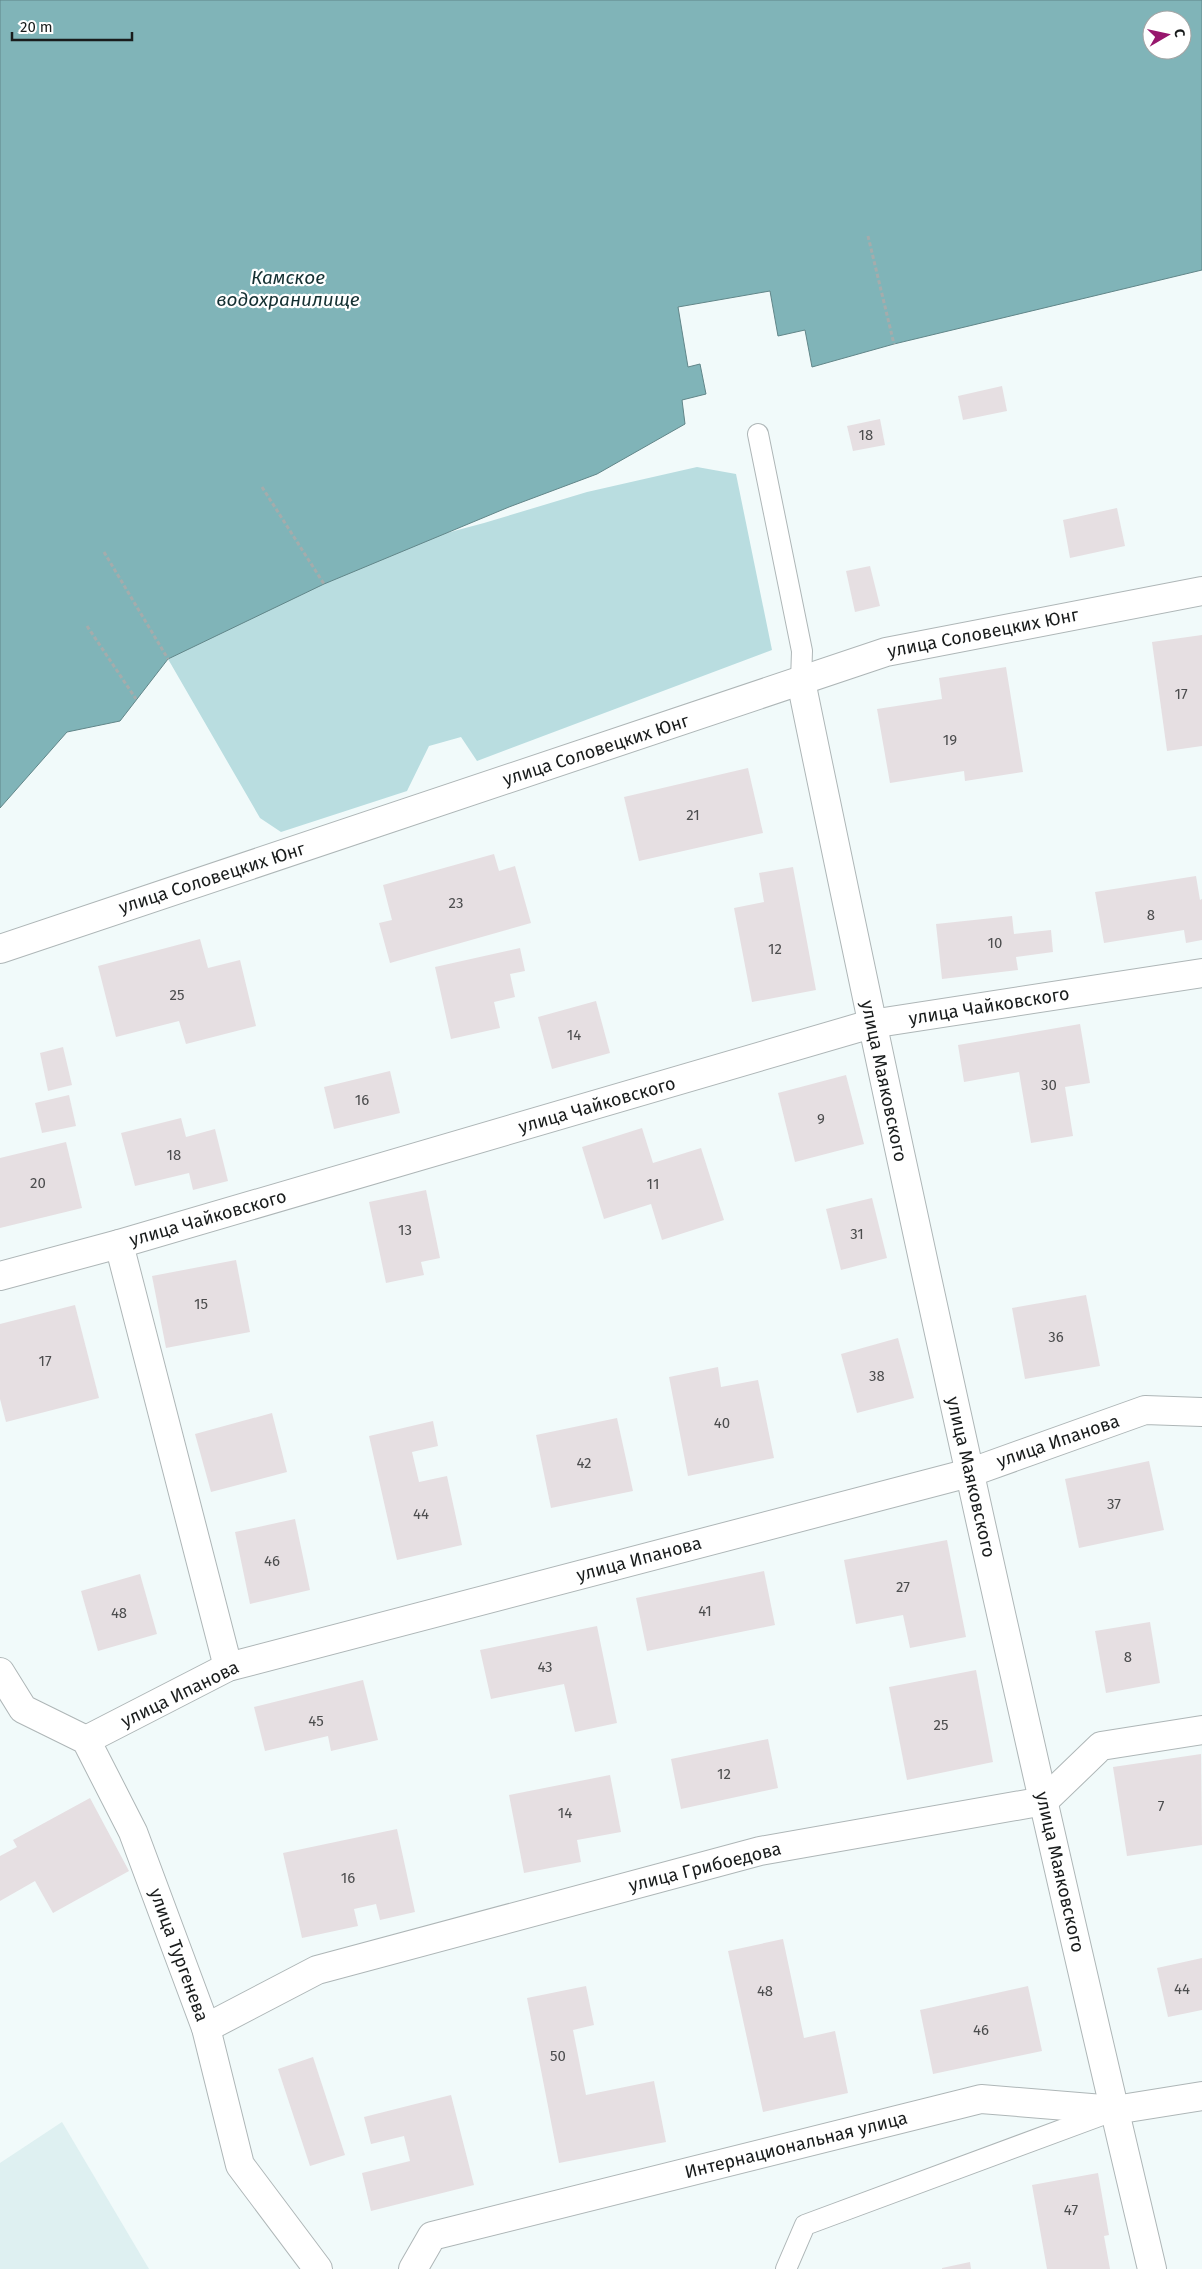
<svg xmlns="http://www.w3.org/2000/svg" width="1202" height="2269" font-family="'Fira Sans',sans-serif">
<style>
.built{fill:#def0f1}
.green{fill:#b9dde0}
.water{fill:#80b4b8;stroke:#618689;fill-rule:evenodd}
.building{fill:#e6dfe2}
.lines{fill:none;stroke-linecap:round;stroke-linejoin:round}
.lane-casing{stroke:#aeb6b7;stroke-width:22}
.street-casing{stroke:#aeb6b7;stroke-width:30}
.path{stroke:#a5acac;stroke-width:3;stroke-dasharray:4 2.5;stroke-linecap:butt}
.lane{stroke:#fff;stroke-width:20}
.street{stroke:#fff;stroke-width:28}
.labels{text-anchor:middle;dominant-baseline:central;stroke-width:4.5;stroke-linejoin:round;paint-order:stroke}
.number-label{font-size:15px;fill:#4c4d4e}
.street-label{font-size:18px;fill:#191c1c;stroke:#fff}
.water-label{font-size:19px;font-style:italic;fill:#143032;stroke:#fff}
</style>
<rect width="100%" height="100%" fill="#f1fafa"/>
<polygon class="built" points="62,2122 149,2269 0,2269 0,2163"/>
<polygon class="green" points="697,467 736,474 772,650 477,761 461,737 429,746 407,791 281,832 260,818 168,659 308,570 484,523 587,492"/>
<path class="water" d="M 0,0 L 1202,0 L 1202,270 L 894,344 L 812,367 L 805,330 L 778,336 L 770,291 L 678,307 L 688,367 L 700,364 L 706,394 L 682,400 L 685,424 L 597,474 L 509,507 L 324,584 L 168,659 L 120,721 L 67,732 L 0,808 ZM 1152,20 L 1182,20 L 1182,50 L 1152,50 Z"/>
<g class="building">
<polygon points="1002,386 1007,411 963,420 958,396"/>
<polygon points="880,419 885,445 853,451 847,426"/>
<polygon points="1117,508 1125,546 1070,558 1063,520"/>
<polygon points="870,566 880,606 855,612 846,571"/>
<polygon points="1202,635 1202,746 1167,751 1152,642"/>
<polygon points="1006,667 1023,772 965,781 964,771 890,783 877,709 942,699 939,678"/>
<polygon points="748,768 763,833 639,861 624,797"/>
<polygon points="494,854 499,871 515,866 531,923 390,963 379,923 392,920 383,885"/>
<polygon points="793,867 816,990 752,1002 734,908 764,902 759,873"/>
<polygon points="1196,876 1200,900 1202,899 1202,940 1186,943 1184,930 1104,943 1095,892"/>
<polygon points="1012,916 1014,934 1051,930 1053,952 1016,957 1018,970 942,979 936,924"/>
<polygon points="200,939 208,968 240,960 256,1026 186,1044 179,1021 116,1037 98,966"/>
<polygon points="520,948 525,971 510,974 515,997 494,1002 500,1028 451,1039 435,967"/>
<polygon points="596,1001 610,1053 552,1069 538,1017"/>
<polygon points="1080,1024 1090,1083 1065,1087 1073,1136 1031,1143 1019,1072 964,1082 958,1045"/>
<polygon points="63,1047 72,1085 48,1091 40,1053"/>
<polygon points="390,1071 400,1113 334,1129 324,1087"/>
<polygon points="846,1075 864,1144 795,1162 778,1093"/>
<polygon points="69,1095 76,1126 42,1133 35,1103"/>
<polygon points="181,1118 186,1137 215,1129 228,1181 193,1190 189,1173 135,1186 121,1133"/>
<polygon points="642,1128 653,1163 701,1148 724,1220 662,1240 651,1204 604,1219 582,1147"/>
<polygon points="66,1142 82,1208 0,1228 0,1158"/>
<polygon points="426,1190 440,1258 421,1262 424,1275 386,1283 369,1202"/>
<polygon points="872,1198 887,1258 841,1270 826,1209"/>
<polygon points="236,1260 250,1332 166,1348 152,1276"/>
<polygon points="1086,1295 1100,1366 1025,1379 1012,1308"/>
<polygon points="75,1305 99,1398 6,1422 0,1399 0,1324"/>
<polygon points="898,1338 914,1398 857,1413 841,1354"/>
<polygon points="718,1367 721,1387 758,1380 774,1458 688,1476 669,1377"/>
<polygon points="272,1413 287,1472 211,1492 195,1434"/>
<polygon points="617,1418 633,1491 551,1508 536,1435"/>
<polygon points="433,1421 438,1446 412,1452 419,1482 447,1476 462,1545 397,1560 369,1436"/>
<polygon points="1149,1461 1164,1530 1079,1548 1065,1479"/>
<polygon points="295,1519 310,1590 250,1604 235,1532"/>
<polygon points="947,1540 966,1637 910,1648 903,1615 856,1624 844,1560"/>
<polygon points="764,1571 775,1625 647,1651 636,1598"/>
<polygon points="140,1574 157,1634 98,1651 81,1591"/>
<polygon points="1150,1622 1160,1683 1106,1693 1095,1631"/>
<polygon points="597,1626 617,1723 575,1732 564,1684 491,1699 480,1650"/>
<polygon points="976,1670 993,1762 907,1780 889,1687"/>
<polygon points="363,1680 378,1740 331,1751 328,1736 265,1751 254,1707"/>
<polygon points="768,1739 778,1788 681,1809 671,1759"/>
<polygon points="1201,1754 1202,1845 1127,1856 1113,1767"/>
<polygon points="610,1775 621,1832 577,1840 581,1862 524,1873 509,1795"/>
<polygon points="90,1798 129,1871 53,1913 35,1881 0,1901 0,1856 17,1847 13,1840"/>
<polygon points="397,1829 415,1912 380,1920 376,1904 354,1909 358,1926 302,1938 283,1853"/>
<polygon points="783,1939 804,2038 835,2031 848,2093 763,2112 728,1951"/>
<polygon points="1202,1958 1202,2010 1168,2017 1157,1968"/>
<polygon points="586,1986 594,2025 573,2030 586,2095 654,2081 666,2142 559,2163 527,1998"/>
<polygon points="1028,1986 1042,2051 933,2074 920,2010"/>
<polygon points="313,2057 345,2155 310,2166 278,2069"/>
<polygon points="451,2095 474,2185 371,2211 362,2173 410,2161 404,2136 371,2144 364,2117"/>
<polygon points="1098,2173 1109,2235 1104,2236 1110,2269 1047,2269 1032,2185"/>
<polygon points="970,2262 971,2269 942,2269 942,2268"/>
</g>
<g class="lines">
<g class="lane-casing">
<g id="lane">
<polyline points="758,434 802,651 801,681"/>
<polyline points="786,2269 805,2225 1110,2112"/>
</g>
</g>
<g class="street-casing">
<g id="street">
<path d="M 801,681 C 910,1212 1027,1742 1152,2269"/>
<polyline points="0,949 886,652 1202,591"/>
<polyline points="119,1244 228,1667"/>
<polyline points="0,1276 119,1244 871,1024 1202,973"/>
<polyline points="0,1672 23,1709 86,1740 133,1832 206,2028 240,2165 318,2269"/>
<polyline points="86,1740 228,1667 969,1473 1145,1410 1202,1412"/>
<polyline points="206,2028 317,1970 760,1851 1044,1801 1101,1746 1202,1730"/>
<polyline points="413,2269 432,2236 981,2099 1115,2110 1202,2096"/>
</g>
</g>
<g class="path">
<polyline points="868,236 894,344"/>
<polyline points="262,487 324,584"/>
<polyline points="104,552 168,659"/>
<polyline points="87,626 136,699"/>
</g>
<use href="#lane" class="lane"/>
<use href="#street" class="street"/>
</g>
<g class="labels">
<g class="number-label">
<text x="866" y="435">18</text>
<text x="1181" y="694">17</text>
<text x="950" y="740">19</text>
<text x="693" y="815">21</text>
<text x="456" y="903">23</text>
<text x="1151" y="915">8</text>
<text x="995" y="943">10</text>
<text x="775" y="949">12</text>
<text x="177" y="995">25</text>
<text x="574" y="1035">14</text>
<text x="1049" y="1085">30</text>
<text x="362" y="1100">16</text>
<text x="821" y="1119">9</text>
<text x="174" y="1155">18</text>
<text x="38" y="1183">20</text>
<text x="653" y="1184">11</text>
<text x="405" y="1230">13</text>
<text x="857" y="1234">31</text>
<text x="201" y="1304">15</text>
<text x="1056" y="1337">36</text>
<text x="45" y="1361">17</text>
<text x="877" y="1376">38</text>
<text x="722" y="1423">40</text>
<text x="584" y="1463">42</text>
<text x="1114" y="1504">37</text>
<text x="421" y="1514">44</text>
<text x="272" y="1561">46</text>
<text x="903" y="1587">27</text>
<text x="705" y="1611">41</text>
<text x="119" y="1613">48</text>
<text x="1128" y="1657">8</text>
<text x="545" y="1667">43</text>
<text x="316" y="1721">45</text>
<text x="941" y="1725">25</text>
<text x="724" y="1774">12</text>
<text x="1161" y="1806">7</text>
<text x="565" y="1813">14</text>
<text x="348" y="1878">16</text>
<text x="1182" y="1989">44</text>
<text x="765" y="1991">48</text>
<text x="981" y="2030">46</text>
<text x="558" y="2056">50</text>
<text x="1071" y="2210">47</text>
</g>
<g class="street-label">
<text transform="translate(983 633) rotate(-11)">улица Соловецких Юнг</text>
<text transform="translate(596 750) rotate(-18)">улица Соловецких Юнг</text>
<text transform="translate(212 878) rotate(-18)">улица Соловецких Юнг</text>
<text transform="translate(989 1006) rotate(-9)">улица Чайковского</text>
<text transform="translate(884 1081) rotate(78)">улица Маяковского</text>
<text transform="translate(597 1105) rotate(-16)">улица Чайковского</text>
<text transform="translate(208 1218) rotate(-16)">улица Чайковского</text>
<text transform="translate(1058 1441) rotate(-19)">улица Ипанова</text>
<text transform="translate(971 1477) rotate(77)">улица Маяковского</text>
<text transform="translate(639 1559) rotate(-15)">улица Ипанова</text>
<text transform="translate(180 1694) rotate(-26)">улица Ипанова</text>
<text transform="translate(705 1867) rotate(-14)">улица Грибоедова</text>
<text transform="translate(1060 1872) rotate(77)">улица Маяковского</text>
<text transform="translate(179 1955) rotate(70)">улица Тургенева</text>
<text transform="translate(796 2145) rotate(-14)">Интернациональная улица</text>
</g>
<g class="water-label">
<text x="288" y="277">Камское<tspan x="288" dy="22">водохранилище</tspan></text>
</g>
</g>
<g transform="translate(1167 35) rotate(81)"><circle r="24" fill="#ffffff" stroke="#a3a4a4"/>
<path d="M0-4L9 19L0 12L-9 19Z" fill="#97166d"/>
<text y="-8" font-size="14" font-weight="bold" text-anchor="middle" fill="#191c1c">С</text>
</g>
<path d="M12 32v8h120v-8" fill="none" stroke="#191c1c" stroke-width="2.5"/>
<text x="20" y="32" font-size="15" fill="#191c1c" stroke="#ffffff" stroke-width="4" paint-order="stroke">20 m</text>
</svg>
